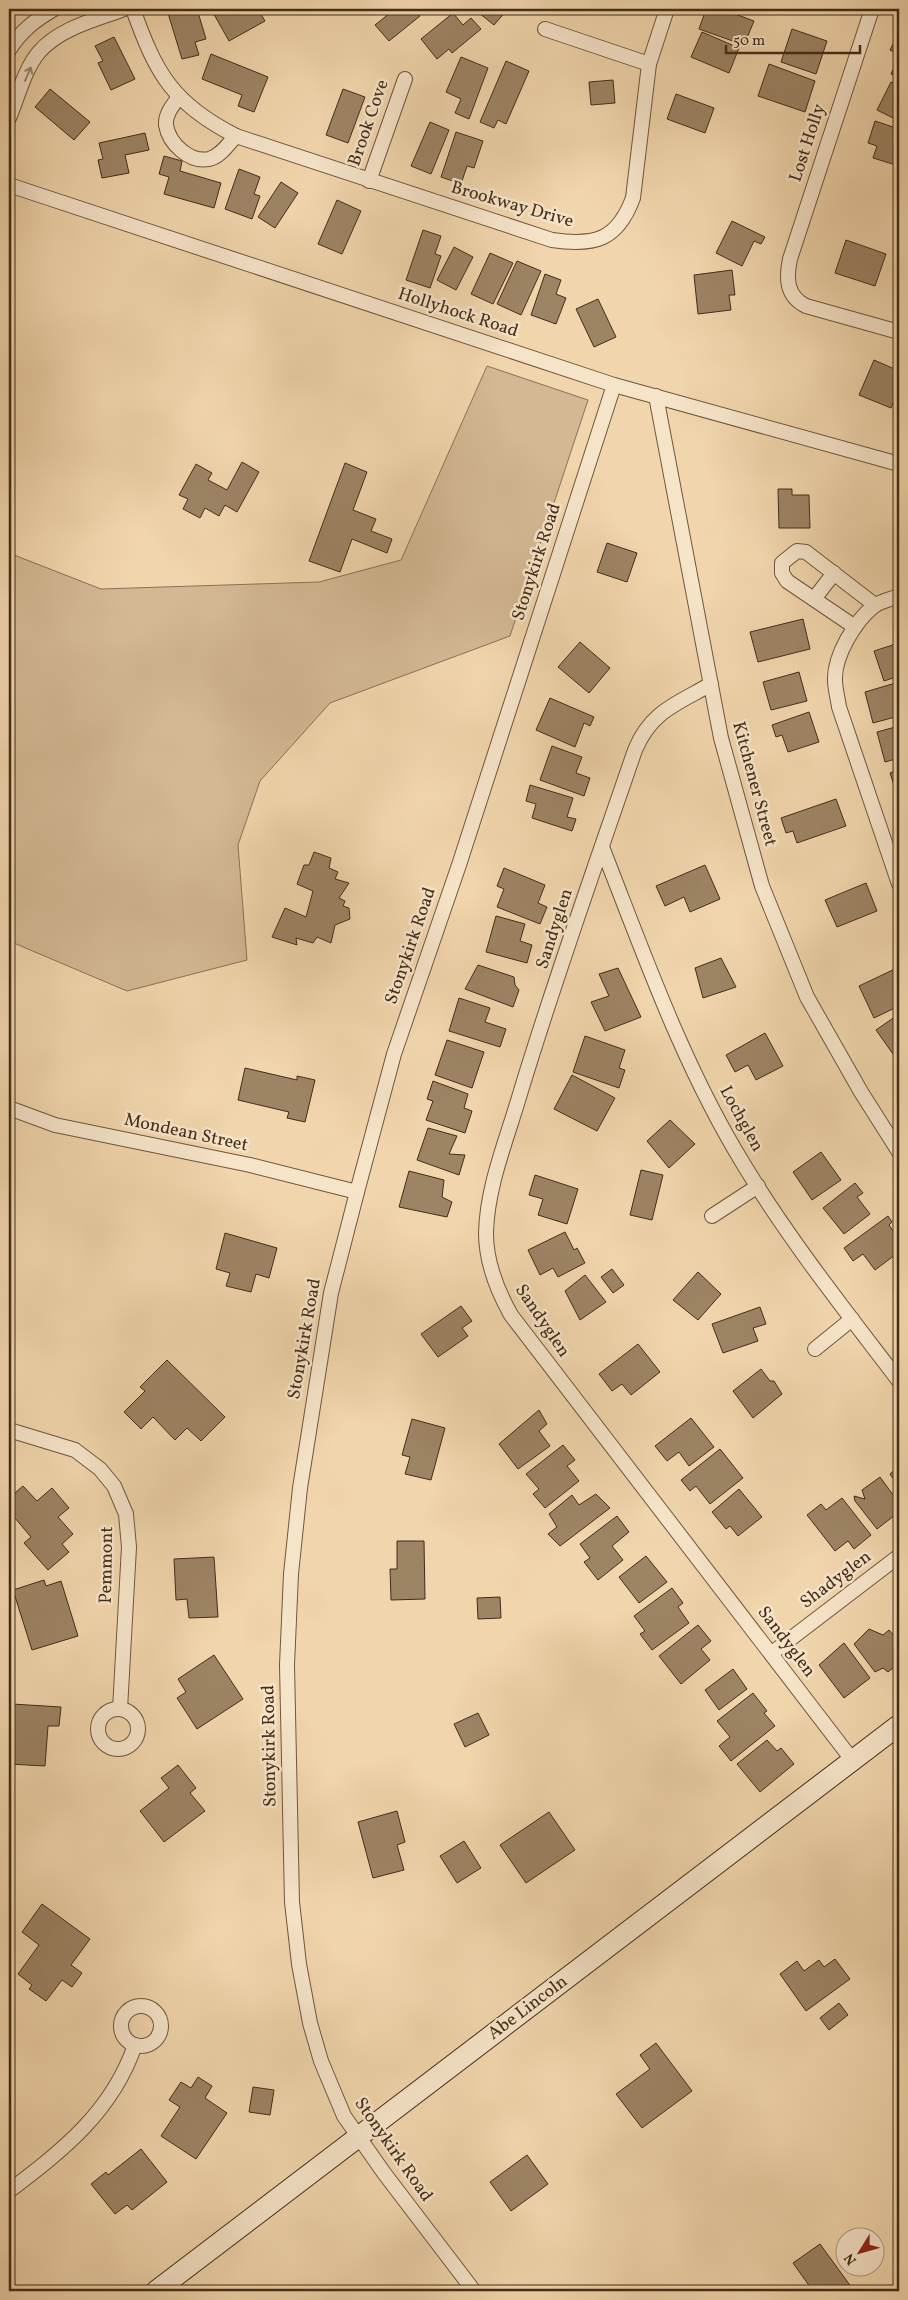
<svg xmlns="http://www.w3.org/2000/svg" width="908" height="2300" font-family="Vollkorn,serif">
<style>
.green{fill:#d3b893;stroke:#8b7256}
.building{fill:#9d8465;stroke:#432d18}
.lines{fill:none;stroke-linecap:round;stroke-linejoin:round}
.street-casing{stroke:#6e573d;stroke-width:16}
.secondary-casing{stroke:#432d18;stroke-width:22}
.street{stroke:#f6e4c9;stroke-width:14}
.secondary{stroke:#f6e4c9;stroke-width:20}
.oneway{stroke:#9c8870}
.labels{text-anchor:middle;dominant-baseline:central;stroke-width:5;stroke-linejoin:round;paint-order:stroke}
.street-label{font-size:18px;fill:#432d18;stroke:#f6e4c9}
</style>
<rect width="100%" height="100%" fill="#f1d5ac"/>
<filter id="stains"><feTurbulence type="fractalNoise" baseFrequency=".004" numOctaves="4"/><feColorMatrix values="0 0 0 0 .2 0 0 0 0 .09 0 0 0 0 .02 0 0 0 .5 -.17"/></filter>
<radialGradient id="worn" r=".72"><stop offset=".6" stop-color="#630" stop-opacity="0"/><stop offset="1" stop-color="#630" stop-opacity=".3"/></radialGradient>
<polygon class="green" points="487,366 588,400 510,636 330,703 260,781 238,845 247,960 127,991 9,941 9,553 101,589 319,582 401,560"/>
<g class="building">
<polygon points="174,9 197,9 206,39 195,42 199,55 182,59 167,10"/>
<polygon points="211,9 258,9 265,21 229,41"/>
<polygon points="395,9 414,9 420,16 389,41 375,25"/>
<polygon points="474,9 506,9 507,10 494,25"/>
<polygon points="706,9 722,9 754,21 744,45 699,29"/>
<polygon points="453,13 463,25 471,18 481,29 452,53 449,49 437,59 421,39"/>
<polygon points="792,29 827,41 816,74 781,62"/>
<polygon points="702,32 739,48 729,73 691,57"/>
<polygon points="114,37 135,79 111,90 98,63 103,61 95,46"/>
<polygon points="895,40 899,42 899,54 890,50"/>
<polygon points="211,54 268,77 254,112 238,106 242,95 202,79"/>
<polygon points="899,56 899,78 891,74"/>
<polygon points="461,57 488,68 469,119 455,113 461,99 446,92"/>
<polygon points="506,61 529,71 506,124 498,120 494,128 480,122"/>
<polygon points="769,64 815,81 805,112 758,96"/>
<polygon points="613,80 615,103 591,105 589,82"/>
<polygon points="891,82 899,85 899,121 877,110"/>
<polygon points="50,89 90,122 74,140 35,107"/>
<polygon points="343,89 365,97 348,143 326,135"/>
<polygon points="676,94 714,108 705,133 667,119"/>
<polygon points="875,121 899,129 899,166 873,158 877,146 868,143"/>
<polygon points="430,122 449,130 431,174 411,166"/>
<polygon points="456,132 483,141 474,168 467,166 461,184 441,177"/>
<polygon points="145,133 149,150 125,155 129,173 102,178 98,160 103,159 99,143"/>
<polygon points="164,156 182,161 180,171 221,183 214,208 164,194 169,177 159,174"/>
<polygon points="239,169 260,177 254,194 260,196 252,219 225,209"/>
<polygon points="281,182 298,193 275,228 258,217"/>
<polygon points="337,200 361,211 342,254 318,244"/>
<polygon points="732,221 765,237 761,244 754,241 742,266 716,253"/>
<polygon points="423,230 441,236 435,254 441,256 430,288 406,280"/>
<polygon points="846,240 886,254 875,286 835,273"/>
<polygon points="454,247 473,257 456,290 437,280"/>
<polygon points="490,253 513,263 493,304 471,294"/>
<polygon points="517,261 541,271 521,315 497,304"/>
<polygon points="732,270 735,295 729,295 731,310 698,314 694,275"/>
<polygon points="545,274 561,280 556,294 566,298 556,324 531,315"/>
<polygon points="598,299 616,337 594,347 576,309"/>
<polygon points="874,360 899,371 899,388 891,408 859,395"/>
<polygon points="242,462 259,472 237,512 225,505 219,516 205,508 200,518 183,509 188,499 179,495 196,464 212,473 208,480 227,490"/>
<polygon points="345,463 367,472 353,510 376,519 371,531 392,539 387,553 352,539 340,572 309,561"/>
<polygon points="778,489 792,489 792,495 809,495 810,528 779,528"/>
<polygon points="607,543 637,553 627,582 597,572"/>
<polygon points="803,619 810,649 758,662 750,632"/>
<polygon points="580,642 610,668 589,693 558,667"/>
<polygon points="899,643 899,676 884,681 874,651"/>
<polygon points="799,672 807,701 771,710 763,682"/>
<polygon points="899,682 899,716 873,723 865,692"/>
<polygon points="550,698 594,717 590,726 584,723 575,747 536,730"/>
<polygon points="809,712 819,742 788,752 782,735 776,737 772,725"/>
<polygon points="899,726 899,758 885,762 877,732"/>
<polygon points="552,746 582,757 576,773 590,778 584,796 540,780"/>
<polygon points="899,769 899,801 890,773"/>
<polygon points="530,785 573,798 567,817 576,819 572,831 532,818 536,804 526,801"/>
<polygon points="836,799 846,826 797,843 793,831 786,833 781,818"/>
<polygon points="314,852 331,858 329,868 338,872 335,879 349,883 339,898 345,901 343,906 349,908 350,919 335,925 331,943 317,937 313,943 296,938 297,945 272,937 285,908 306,917 313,891 297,884 304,865 309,865"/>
<polygon points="705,865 720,899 690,912 684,897 665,906 656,886"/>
<polygon points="504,868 545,885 538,903 547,907 540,924 497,907 504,889 497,886"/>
<polygon points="866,883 877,911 837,927 825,900"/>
<polygon points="496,916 525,924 520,941 532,945 527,963 486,952"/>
<polygon points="721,958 736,987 703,998 695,968"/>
<polygon points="478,965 514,977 515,985 519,990 513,1007 465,989"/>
<polygon points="899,967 899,1006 874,1018 859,986"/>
<polygon points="618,968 641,1017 605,1031 591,1002 609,996 599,974"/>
<polygon points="459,998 490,1008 485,1022 506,1029 500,1047 449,1031"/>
<polygon points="899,1014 899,1050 893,1054 876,1030"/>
<polygon points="765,1033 783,1066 756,1080 748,1065 735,1072 726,1055"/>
<polygon points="585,1036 625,1050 619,1068 625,1070 619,1088 573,1072"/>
<polygon points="447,1040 484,1052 472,1088 435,1075"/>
<polygon points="245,1068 297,1080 297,1076 315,1080 305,1122 287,1118 289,1112 238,1100"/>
<polygon points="572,1075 615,1098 597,1131 554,1109"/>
<polygon points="433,1081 468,1094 464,1108 472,1111 465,1133 426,1120 433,1101 427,1099"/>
<polygon points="670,1120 695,1144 669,1168 647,1141"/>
<polygon points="428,1128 457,1136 449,1154 465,1155 459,1175 417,1160"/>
<polygon points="821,1152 841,1180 812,1200 793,1172"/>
<polygon points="641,1170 663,1175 652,1220 630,1215"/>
<polygon points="409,1171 444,1180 442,1197 452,1202 447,1217 399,1207"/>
<polygon points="535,1175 578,1189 567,1224 538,1215 543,1199 529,1195"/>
<polygon points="855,1183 863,1193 857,1197 870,1214 844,1234 823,1208"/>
<polygon points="888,1216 892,1222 889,1225 899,1240 899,1252 875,1270 863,1254 853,1261 844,1248"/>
<polygon points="565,1232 574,1250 577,1248 585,1263 558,1277 553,1268 540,1275 528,1250"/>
<polygon points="225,1233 277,1248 269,1278 256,1274 251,1292 226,1286 230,1273 216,1269"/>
<polygon points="612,1269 624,1285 613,1293 601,1277"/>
<polygon points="698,1272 721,1294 698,1320 673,1300"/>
<polygon points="585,1275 606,1302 580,1320 565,1291"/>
<polygon points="461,1306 472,1321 462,1328 468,1336 438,1357 421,1334"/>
<polygon points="760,1307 766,1324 753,1328 758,1341 723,1353 712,1324"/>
<polygon points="638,1344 660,1372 631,1395 622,1384 612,1391 599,1374"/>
<polygon points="167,1360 225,1417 201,1441 187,1428 175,1440 153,1417 141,1429 124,1412 145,1391 140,1387"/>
<polygon points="761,1369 770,1381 774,1381 782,1394 753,1418 733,1391"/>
<polygon points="539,1410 547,1424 539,1431 550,1446 518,1469 499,1444"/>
<polygon points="691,1418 714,1447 689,1466 679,1452 667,1461 655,1446"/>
<polygon points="412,1419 445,1428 431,1480 405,1474 410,1457 402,1455"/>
<polygon points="563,1445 575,1460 567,1466 579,1481 545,1508 533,1494 539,1489 526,1474"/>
<polygon points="720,1449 743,1478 710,1504 696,1486 690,1491 681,1480"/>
<polygon points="899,1466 899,1487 890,1474"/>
<polygon points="880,1477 899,1503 899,1512 877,1529 855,1501 854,1496 865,1499 862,1490"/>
<polygon points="23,1486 37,1501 52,1488 69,1508 58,1517 73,1534 62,1544 69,1552 48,1570 24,1543 31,1537 9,1511 9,1498"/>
<polygon points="739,1489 762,1517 738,1536 730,1526 726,1529 712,1512"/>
<polygon points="596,1494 610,1508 560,1546 548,1534 557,1527 549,1514 572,1495 579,1505"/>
<polygon points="842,1498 871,1535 854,1549 848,1541 835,1551 807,1515 821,1504 826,1510"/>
<polygon points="617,1516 629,1532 612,1546 623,1560 598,1580 584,1562 590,1558 580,1544"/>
<polygon points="397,1541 424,1541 425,1599 391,1600 390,1569 397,1569"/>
<polygon points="646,1556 667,1582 639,1603 619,1577"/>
<polygon points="214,1557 218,1617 189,1618 187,1599 176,1600 174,1559"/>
<polygon points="44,1580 46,1586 61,1581 78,1636 32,1650 13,1590"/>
<polygon points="672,1588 683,1603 678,1607 689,1623 652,1650 640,1634 645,1631 634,1616"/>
<polygon points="500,1597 501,1618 478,1619 477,1598"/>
<polygon points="698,1625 711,1641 701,1649 710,1660 681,1684 659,1656"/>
<polygon points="869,1629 883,1635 889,1630 899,1642 899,1663 888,1672 883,1668 875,1672 854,1644"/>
<polygon points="844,1643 870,1678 844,1698 819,1665"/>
<polygon points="214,1655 243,1699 197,1729 177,1698 186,1692 178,1679"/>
<polygon points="733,1669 747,1689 719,1710 705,1690"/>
<polygon points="753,1693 767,1711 764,1713 775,1726 731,1761 719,1746 730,1737 717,1721"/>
<polygon points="12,1704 61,1707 59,1726 48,1726 45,1766 9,1764"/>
<polygon points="478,1713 489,1735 465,1747 454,1724"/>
<polygon points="767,1740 777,1751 781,1748 794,1764 760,1792 737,1764"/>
<polygon points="178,1765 196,1788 190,1793 205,1811 164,1842 140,1811 169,1788 161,1778"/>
<polygon points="397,1811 405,1842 397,1845 404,1870 373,1878 358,1822"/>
<polygon points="549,1812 575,1850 526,1883 500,1845"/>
<polygon points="464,1841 481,1868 457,1883 440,1856"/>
<polygon points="42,1904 90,1939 71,1965 82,1973 72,1987 62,1980 46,2001 29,1989 32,1985 18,1974 39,1945 22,1932"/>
<polygon points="835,1959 850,1979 806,2011 780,1974 797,1961 804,1971 819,1960 824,1967"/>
<polygon points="839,2003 848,2015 829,2030 820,2018"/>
<polygon points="656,2043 692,2091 642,2128 616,2094 650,2069 640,2055"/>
<polygon points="198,2077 212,2086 205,2098 227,2113 196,2159 161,2136 180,2107 169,2100 181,2082 191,2088"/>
<polygon points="253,2087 274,2090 270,2115 249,2112"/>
<polygon points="141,2149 167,2182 132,2210 127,2205 115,2214 91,2184 106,2172 108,2175"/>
<polygon points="527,2155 548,2184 511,2211 490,2182"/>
<polygon points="820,2244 852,2288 847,2291 834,2291 831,2288 827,2291 813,2291 793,2263"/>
</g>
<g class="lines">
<g class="street-casing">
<g id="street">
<path d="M 133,9 C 156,74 173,104 236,136 L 552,240 C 594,246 617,241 633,198 L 649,64 L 667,9"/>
<path d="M 872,9 L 790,259 C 786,278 786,296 806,306 L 899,332"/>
<polyline points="545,29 649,64"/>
<path d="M 9,50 C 21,31 35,20 54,9"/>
<path d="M 179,97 C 173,105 165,114 166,125 C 169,144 190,163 209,159 C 221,156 228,144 236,136"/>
<path d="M 9,118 C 18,97 24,70 39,52 C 60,28 95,20 124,9"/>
<polyline points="369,181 405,79"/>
<polyline points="9,185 614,385 899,464"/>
<polyline points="656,396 721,738 762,886 807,997 861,1092 899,1152"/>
<path d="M 899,596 C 892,599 881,601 874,606 C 855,621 834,656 835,680 C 835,689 838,699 839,707 L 899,884"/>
<polyline points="814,599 834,573"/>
<polyline points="855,627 787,581 782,573 782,563 797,551 806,552 875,605"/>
<path d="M 711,684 C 677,704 651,711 635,750 C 596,864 555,978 520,1094 C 507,1139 487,1186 486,1233 C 486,1262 497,1290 511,1315 L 853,1761"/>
<path d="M 602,847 C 644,954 683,1066 744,1165 C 790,1241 845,1310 899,1381"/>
<polyline points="9,1108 55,1125 250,1165 357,1192"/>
<polyline points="712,1216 758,1186"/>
<polyline points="815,1349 852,1319"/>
<polyline points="9,1430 75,1450 100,1469 114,1486 126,1514 129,1547 120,1709"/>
<polyline points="772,1653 899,1556"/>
<circle cx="118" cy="1729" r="20"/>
<circle cx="141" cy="2026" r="20"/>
<path d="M 9,2191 C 63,2150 112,2112 135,2045"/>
<polyline points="474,2291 384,2173 344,2116 321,2061 310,2023 299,1964 292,1902 287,1665 291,1574 300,1488 331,1293 357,1192 394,1054 459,865 614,385"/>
</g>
</g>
<g class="secondary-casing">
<polyline id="secondary" points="156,2291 899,1725"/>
</g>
<use href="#street" class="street"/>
<use href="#secondary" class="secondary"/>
</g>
<defs><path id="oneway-shaft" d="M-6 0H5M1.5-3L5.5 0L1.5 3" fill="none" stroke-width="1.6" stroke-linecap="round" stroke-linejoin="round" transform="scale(1.25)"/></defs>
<use class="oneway" href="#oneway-shaft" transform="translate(28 74) rotate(-66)"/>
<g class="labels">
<g class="street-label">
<text transform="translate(369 123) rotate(-71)">Brook Cove</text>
<text transform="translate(808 143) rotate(-72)">Lost Holly</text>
<text transform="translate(512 205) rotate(16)">Brookway Drive</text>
<text transform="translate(458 313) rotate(18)">Hollyhock Road</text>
<text transform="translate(537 562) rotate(-72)">Stonykirk Road</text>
<text transform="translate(754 784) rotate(75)">Kitchener Street</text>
<text transform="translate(555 929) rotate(-72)">Sandyglen</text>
<text transform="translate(411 946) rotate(-71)">Stonykirk Road</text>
<text transform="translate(741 1119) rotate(61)">Lochglen</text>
<text transform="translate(186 1133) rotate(12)">Mondean Street</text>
<text transform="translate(542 1321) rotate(56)">Sandyglen</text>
<text transform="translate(305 1339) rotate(-80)">Stonykirk Road</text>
<text transform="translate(107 1565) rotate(-89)">Pemmont</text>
<text transform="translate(836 1580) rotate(-37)">Shadyglen</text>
<text transform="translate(786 1642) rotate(53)">Sandyglen</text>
<text transform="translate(270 1746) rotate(-91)">Stonykirk Road</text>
<text transform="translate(528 2008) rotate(-37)">Abe Lincoln</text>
<text transform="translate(393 2150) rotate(55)">Stonykirk Road</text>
</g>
</g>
<rect width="908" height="2300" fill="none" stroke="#f1d5ac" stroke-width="30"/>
<rect x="10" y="10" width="888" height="2280" fill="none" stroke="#432d18" stroke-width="2.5"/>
<rect x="15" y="15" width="878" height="2270" fill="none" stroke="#432d18"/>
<g transform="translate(860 2252) rotate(233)"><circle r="24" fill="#f6e4c9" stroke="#ae9b82"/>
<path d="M0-4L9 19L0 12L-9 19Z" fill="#8f2418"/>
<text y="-8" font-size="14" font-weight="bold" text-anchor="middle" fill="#432d18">N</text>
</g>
<path d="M726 45v8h134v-8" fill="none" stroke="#432d18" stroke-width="2.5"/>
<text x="733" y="45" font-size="15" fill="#432d18" stroke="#f6e4c9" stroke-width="4" paint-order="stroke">50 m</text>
<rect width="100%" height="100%" filter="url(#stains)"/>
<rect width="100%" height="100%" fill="url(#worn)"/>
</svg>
